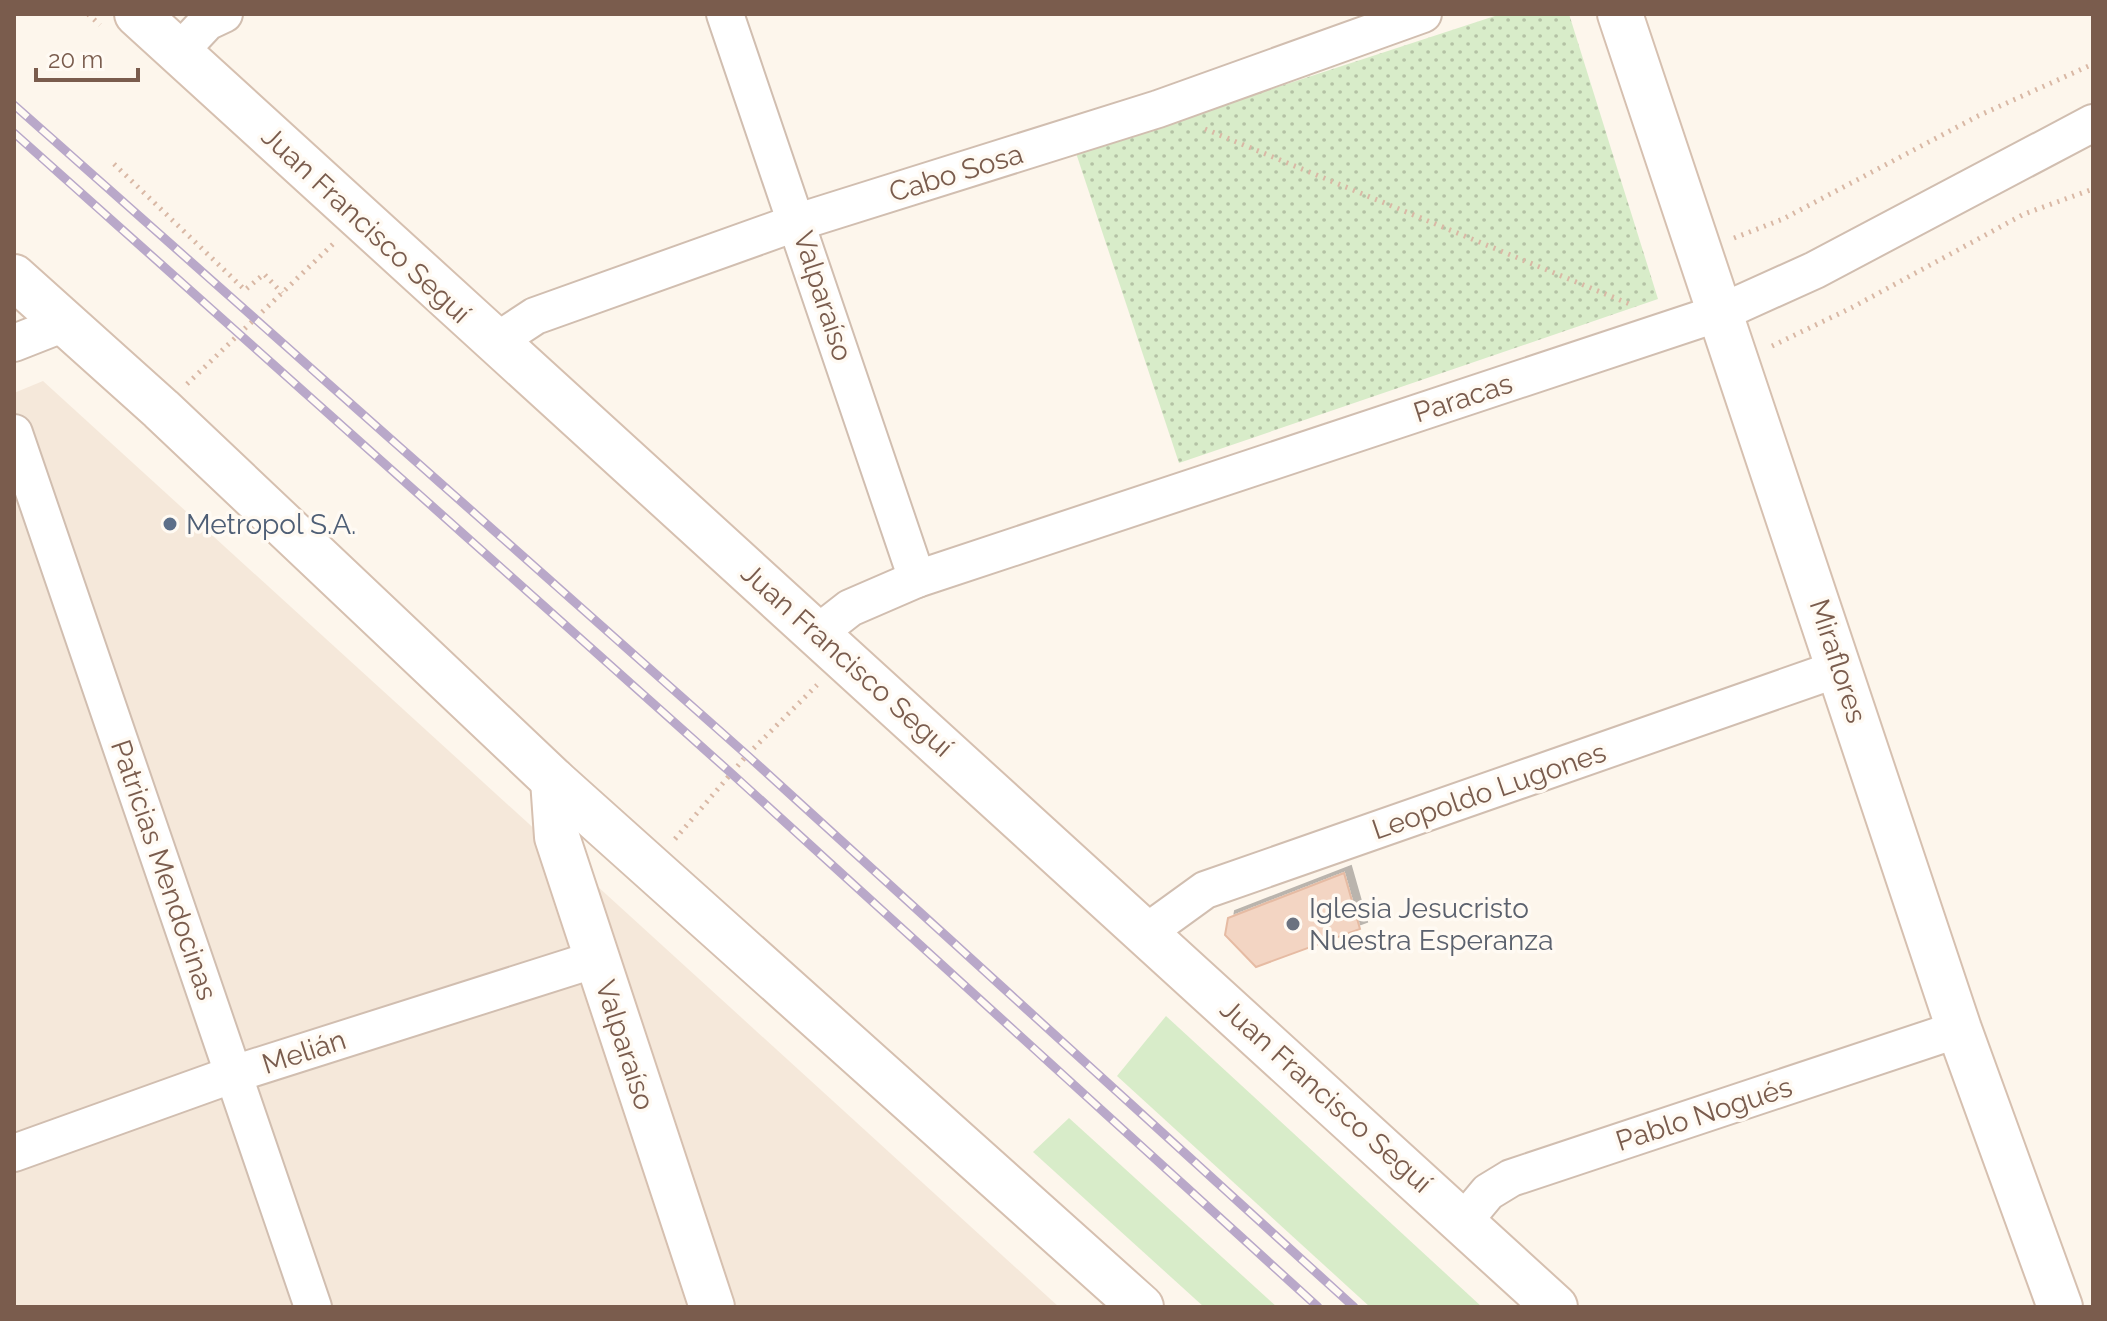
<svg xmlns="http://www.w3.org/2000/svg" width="2107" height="1321" font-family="Raleway,sans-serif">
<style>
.residential{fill:#f5e8da}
.grass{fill:#d8ecc9}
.park{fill:url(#park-dots)}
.building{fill:#f3d5c3;stroke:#e6bba3;stroke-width:2;filter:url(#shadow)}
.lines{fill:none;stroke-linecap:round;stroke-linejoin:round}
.street-casing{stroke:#d1beb0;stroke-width:40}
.secondary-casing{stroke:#d6c0b0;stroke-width:48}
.path{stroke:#d9b8a5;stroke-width:5;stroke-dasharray:2 6;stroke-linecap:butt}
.street{stroke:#fff;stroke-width:36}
.secondary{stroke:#fff;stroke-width:44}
.rail-casing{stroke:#b9a8c9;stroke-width:9}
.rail{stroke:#fffaf3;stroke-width:6;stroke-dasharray:18;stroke-linecap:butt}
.service-dot{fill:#5c6f8a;stroke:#fffaf3;stroke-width:3}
.worship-dot{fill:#6b7280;stroke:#fffaf3;stroke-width:3}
.labels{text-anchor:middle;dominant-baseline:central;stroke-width:7;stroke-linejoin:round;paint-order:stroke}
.street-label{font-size:28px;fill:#7a5c4d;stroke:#fffaf3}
.service-label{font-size:28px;fill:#4e5e75;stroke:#fffaf3;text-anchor:start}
.worship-label{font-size:28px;fill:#5b616d;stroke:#fffaf3;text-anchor:start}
</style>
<defs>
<pattern id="park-dots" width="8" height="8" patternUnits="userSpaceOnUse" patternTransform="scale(2)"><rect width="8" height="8" fill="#d8ecc9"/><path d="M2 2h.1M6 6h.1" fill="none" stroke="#b4c2a5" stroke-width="1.8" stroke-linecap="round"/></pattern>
<filter id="shadow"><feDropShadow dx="7" dy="-7" stdDeviation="0" flood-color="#0004"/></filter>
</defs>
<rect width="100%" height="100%" fill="#fdf6ec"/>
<polygon class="residential" points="43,381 1059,1307 14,1307 14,393"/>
<g class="grass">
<polygon points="1166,1016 1482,1307 1370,1307 1117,1076"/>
<polygon points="1069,1118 1277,1307 1204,1307 1033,1152"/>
</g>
<polygon class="park" points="1501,14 1569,14 1658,299 1179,463 1076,153"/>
<polygon class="building" points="1344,873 1360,929 1256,967 1225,935 1228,918"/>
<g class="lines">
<g class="street-casing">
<g id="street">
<polyline points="725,14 917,579"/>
<polyline points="178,53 207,22 224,14"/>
<polyline points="14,343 65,323"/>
<polyline points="494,343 535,316 798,222 1158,109 1423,14"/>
<polyline points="14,433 313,1307"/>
<polyline points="818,633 850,608 917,579 1722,312 1815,270 2093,123"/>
<polyline points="1147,932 1205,890 1840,668"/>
<polyline points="14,1153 234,1074 596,959"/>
<polyline points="1463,1222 1488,1192 1511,1178 1959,1029"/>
</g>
</g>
<g class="secondary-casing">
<g id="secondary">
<polyline points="137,14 1555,1307"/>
<polyline points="1620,14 1959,1029 2060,1307"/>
<polyline points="14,277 161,409 553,780 1141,1307"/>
<polyline points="553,780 557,837 712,1307"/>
</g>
</g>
<g class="path">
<polyline points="88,14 100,25"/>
<polyline points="1205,129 1632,305"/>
<polyline points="114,164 245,290 264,274 282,293"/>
<polyline points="1734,238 1783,219 1978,116 2093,64"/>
<polyline points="1772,346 1853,307 2024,214 2093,189"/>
<polyline points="187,384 333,244"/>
<polyline points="675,839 747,755 817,685"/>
</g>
<use href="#street" class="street"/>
<use href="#secondary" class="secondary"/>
<g class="rail-casing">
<g id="rail">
<polyline points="14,105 747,755 1354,1307"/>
<polyline points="14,133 731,773 1318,1307"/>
</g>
</g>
<use href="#rail" class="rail"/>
</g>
<circle class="service-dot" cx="170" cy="524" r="8"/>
<circle class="worship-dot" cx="1293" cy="924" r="8"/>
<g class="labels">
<g class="street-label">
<text transform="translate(956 173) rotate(-17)">Cabo Sosa</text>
<text transform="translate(366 225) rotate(43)">Juan Francisco Seguí</text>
<text transform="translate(823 296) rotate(72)">Valparaíso</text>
<text transform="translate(1463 398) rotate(-18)">Paracas</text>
<text transform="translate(847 660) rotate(42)">Juan Francisco Seguí</text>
<text transform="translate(1838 661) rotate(72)">Miraflores</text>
<text transform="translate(1489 791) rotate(-19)">Leopoldo Lugones</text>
<text transform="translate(164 870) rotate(71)">Patricias Mendocinas</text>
<text transform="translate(625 1045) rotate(72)">Valparaíso</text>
<text transform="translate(304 1052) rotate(-18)">Melián</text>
<text transform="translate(1326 1096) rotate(42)">Juan Francisco Seguí</text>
<text transform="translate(1704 1114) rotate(-18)">Pablo Nogués</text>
</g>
<g class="service-label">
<text x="186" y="524">Metropol S.A.</text>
</g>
<g class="worship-label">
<text x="1309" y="908">Iglesia Jesucristo<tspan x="1309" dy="32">Nuestra Esperanza</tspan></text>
</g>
</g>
<rect width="2107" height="1321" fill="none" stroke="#7a5c4d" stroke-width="32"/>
<path d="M36 68v12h102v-12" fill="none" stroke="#7a5c4d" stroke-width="4"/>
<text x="48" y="68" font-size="24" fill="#7a5c4d" stroke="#fffaf3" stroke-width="6" paint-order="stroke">20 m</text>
</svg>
